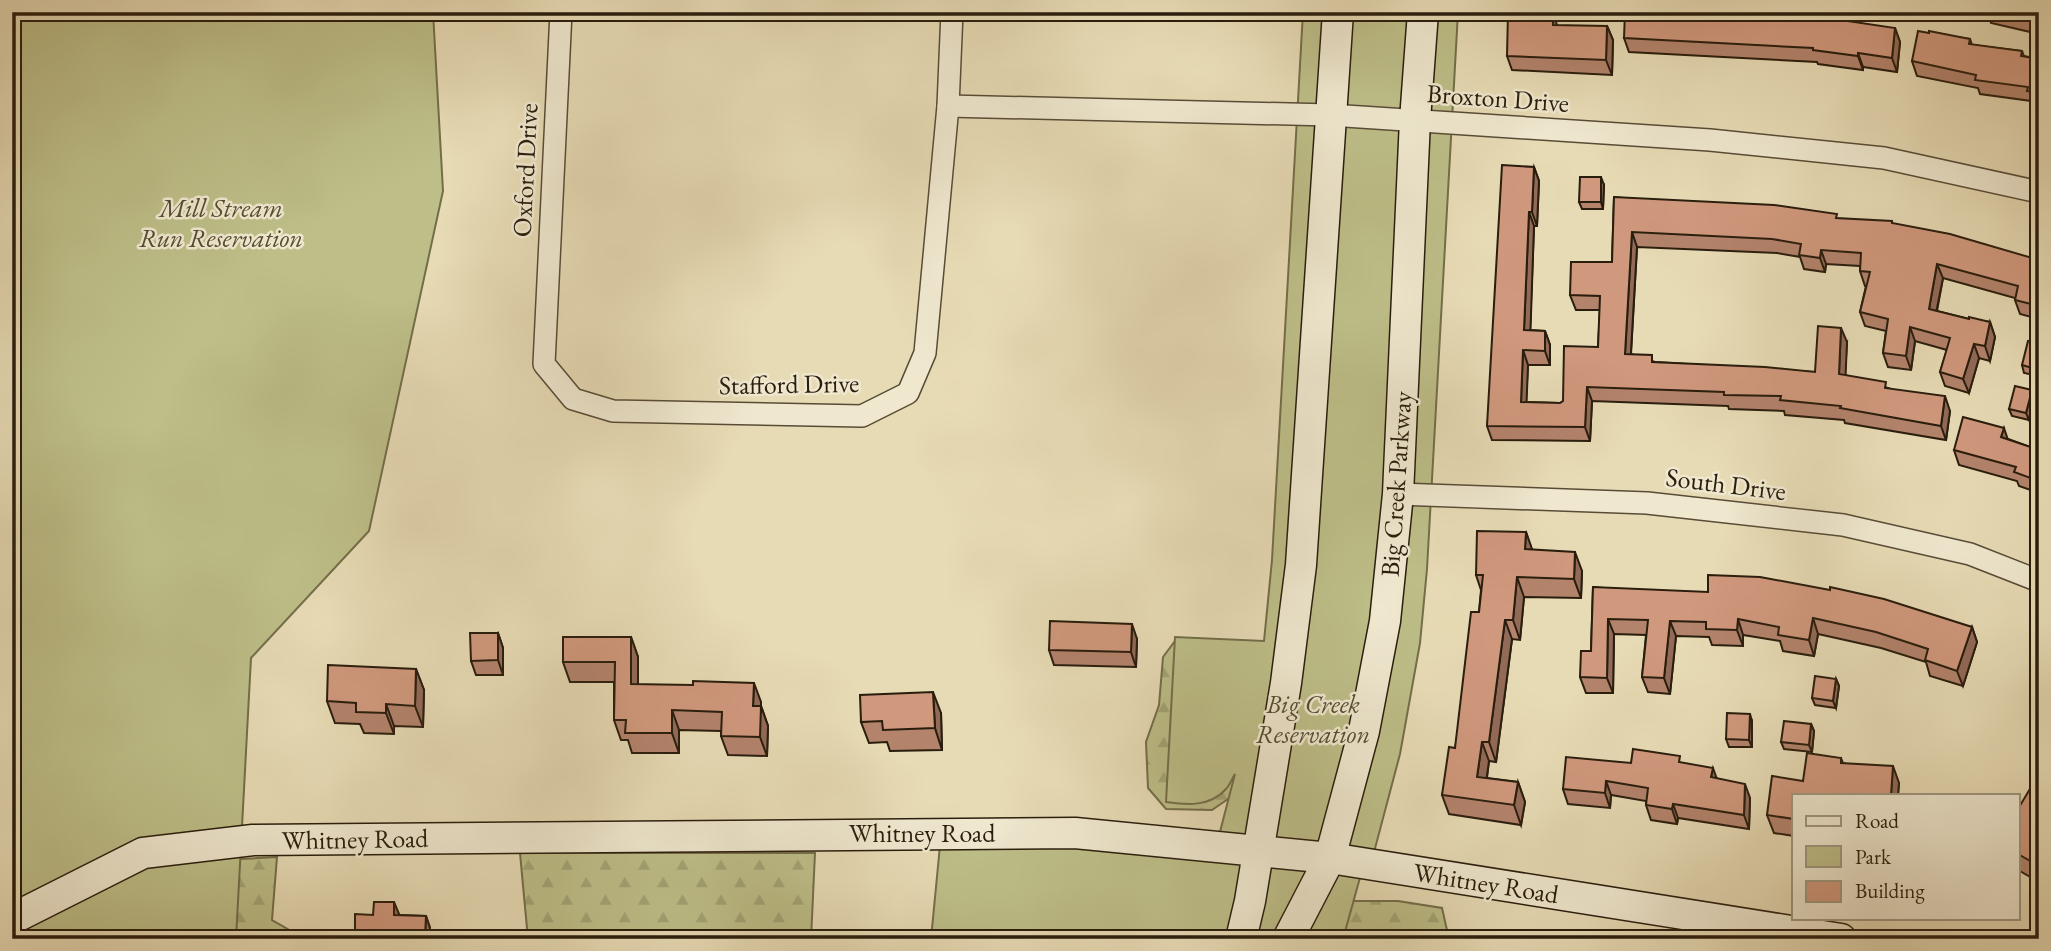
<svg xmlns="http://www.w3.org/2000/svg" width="2051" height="951" font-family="'EB Garamond',serif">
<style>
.forest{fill:url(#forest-firs);stroke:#736e4a;stroke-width:2}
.green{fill:#bdbe88;stroke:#736e4a;stroke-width:2}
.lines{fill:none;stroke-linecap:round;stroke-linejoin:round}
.street-casing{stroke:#584c37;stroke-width:24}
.secondary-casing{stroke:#291d0d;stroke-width:33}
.street{stroke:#efe8cf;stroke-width:21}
.secondary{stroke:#efe8cf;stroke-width:30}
.wall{fill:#b3836c;stroke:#291d0d;stroke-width:2}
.shaded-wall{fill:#926a58;stroke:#291d0d;stroke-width:2}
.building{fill:#d0987d;stroke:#291d0d;stroke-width:2}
.labels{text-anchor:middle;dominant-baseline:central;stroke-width:5;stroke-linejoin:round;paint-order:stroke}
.street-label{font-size:26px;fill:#291d0d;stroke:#efe8cf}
.park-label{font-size:26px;font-style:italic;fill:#554d32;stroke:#efe8cf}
</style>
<defs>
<pattern id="forest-firs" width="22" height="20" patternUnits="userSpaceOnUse" patternTransform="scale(1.75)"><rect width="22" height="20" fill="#bdbe88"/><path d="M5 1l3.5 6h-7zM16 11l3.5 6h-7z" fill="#a2a374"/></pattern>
</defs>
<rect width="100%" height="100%" fill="#e7dbb5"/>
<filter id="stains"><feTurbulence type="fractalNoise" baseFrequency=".00286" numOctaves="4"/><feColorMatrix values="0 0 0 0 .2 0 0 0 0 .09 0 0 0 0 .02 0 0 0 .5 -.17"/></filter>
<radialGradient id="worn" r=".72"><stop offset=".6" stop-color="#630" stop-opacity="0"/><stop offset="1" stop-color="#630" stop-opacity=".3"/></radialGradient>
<g class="forest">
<polygon points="1175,641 1244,788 1212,810 1166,809 1148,788 1146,742 1159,705 1163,657"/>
<polygon points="520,853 815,853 811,939 528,939"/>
<polygon points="277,857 272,920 305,939 17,939 222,860"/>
<polygon points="1336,901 1398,901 1442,908 1449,939 1318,939"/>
</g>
<g class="green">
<polygon points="12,12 433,12 443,191 369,531 251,658 236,939 12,939"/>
<path d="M 1303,12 L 1458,12 L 1427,569 L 1420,643 L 1400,754 L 1368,875 L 1361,874 L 1343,939 L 931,939 L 941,835 L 1215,851 L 1235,774 C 1232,778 1230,785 1226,789 C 1210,807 1187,805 1166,802 L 1175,637 L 1264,641 L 1272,560 Z"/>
</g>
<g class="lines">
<g class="street-casing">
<g id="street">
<polyline points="561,12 544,364 573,399 613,411 862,416 908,393 925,353 948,106 952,12"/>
<polyline points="948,106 1330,115 1710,140 1884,158 2039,192"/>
<polyline points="1398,494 1647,503 1843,525 1970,554 2039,581"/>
</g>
</g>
<g class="secondary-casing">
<g id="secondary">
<polyline points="12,919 143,853 253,840 1075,833 1330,858 1841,939"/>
<polyline points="1241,939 1250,901 1286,683 1301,565 1338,12"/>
<polyline points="1288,939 1330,858 1364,731 1385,621 1398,494 1415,120 1423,12"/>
</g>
</g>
<use href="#street" class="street"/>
<use href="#secondary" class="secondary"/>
</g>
<g class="wall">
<polygon points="1947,12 2039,12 2039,34 1991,23 1989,18"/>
<polygon points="1607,26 1613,40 1612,75 1512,70 1507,56"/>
<polygon points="1895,28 1900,42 1897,72 1863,67 1863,70 1818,64 1817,62 1629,52 1624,38"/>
<polygon points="1929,33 1970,39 1972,45 2022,51 2024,56 2039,59 2039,107 2033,105 2031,101 1980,94 1978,88 1917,76 1912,61"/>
<polygon points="1534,167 1539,181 1537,226 1534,226 1530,330 1545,331 1550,345 1550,365 1528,365 1526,402 1560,403 1563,401 1598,347 1600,310 1576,310 1570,295 1612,262 1614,197 1893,224 2039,260 2039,319 2020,314 2015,300 2015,298 1943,278 1937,311 1969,319 1990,322 1995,337 1990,361 1979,358 1969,393 1945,386 1940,372 1947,350 1915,341 1911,370 1888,367 1883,353 1886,331 1865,326 1860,312 1866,286 1865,286 1860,271 1860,266 1826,264 1825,272 1804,269 1800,257 1777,253 1637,247 1631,354 1655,362 1815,372 1847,342 1845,375 1888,388 1950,411 1946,440 1845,423 1844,420 1785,415 1784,411 1729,409 1728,406 1592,401 1590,441 1492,440 1487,426"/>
<polygon points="1604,185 1603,209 1582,209 1579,202"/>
<polygon points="2039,343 2039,376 2024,373 2022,365"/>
<polygon points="2032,390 2034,397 2029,420 2012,416 2009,409"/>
<polygon points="2008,439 2039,450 2039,493 2019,486 2017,481 1959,465 1954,450"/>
<polygon points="1526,532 1532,550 1582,571 1581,598 1524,597 1520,640 1512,639 1496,762 1489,761 1487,778 1518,782 1525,802 1521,825 1449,814 1442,795 1455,748 1479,612 1481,590 1476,575"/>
<polygon points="1593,587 1972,627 1977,642 1963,686 1930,676 1926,662 1881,648 1818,634 1814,656 1783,651 1780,641 1743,635 1743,646 1712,645 1709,637 1676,636 1670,694 1648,692 1642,677 1646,635 1614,634 1613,693 1586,693 1580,677 1591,651"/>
<polygon points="498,633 503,648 503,675 476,675 471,661"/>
<polygon points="631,637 638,657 638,685 761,702 761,706 768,726 767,756 728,755 721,736 721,731 679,730 679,753 632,753 628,740 621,740 614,720 614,682 570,682 563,662"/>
<polygon points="1137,639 1136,667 1054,665 1049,650"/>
<polygon points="416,669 424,690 423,727 394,726 394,734 364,733 360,724 335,723 327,701"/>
<polygon points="1836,679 1839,686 1836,708 1815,705 1812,698"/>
<polygon points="941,713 942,750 890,751 887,742 869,743 861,722"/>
<polygon points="1752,721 1752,747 1729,747 1726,739"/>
<polygon points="1811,724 1814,731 1812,752 1784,749 1781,742"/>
<polygon points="1841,758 1843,763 1899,783 1898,795 1794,795 1794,836 1774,833 1767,815 1803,781"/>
<polygon points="1631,763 1683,763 1716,778 1750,798 1749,829 1678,818 1677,824 1651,820 1646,805 1646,801 1611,795 1610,808 1568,804 1563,789"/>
<polygon points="2039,785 2039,882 2018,870 2018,809"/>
<polygon points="399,915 426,916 430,928 430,939 356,939 355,935"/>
</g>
<g class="shaded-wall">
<polygon points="1553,13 1558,28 1553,25"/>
<polygon points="1607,26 1613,40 1612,75 1606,60"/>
<polygon points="1895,28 1900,42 1897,72 1892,58"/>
<polygon points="1858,53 1863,67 1863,70 1858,56"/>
<polygon points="1534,167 1539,181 1537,226 1532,212"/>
<polygon points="1601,177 1604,185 1603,209 1601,202"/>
<polygon points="1529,212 1534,226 1530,344 1524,330"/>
<polygon points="1632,232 1637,247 1630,368 1625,354"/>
<polygon points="1821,250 1826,264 1825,272 1820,258"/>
<polygon points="1937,264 1943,278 1934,323 1929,309"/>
<polygon points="1990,322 1995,337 1990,361 1985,346"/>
<polygon points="1910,327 1915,341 1911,370 1906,356"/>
<polygon points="1841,328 1847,342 1845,388 1839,374"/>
<polygon points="1545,331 1550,345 1550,365 1545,351"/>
<polygon points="1974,344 1979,358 1969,393 1963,379"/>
<polygon points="1523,350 1528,365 1526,416 1521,402"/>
<polygon points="1587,387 1592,401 1590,441 1585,427"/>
<polygon points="2032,390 2034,397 2029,420 2026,413"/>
<polygon points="1945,396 1950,411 1946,440 1941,426"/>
<polygon points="2004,428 2009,443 2001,437"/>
<polygon points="1526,532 1533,552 1525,549"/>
<polygon points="1575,552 1582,571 1581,598 1574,579"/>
<polygon points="1517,577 1524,597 1520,640 1513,620"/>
<polygon points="1813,618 1818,634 1814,656 1809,640"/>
<polygon points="1608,619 1614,634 1613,693 1607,678"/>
<polygon points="1738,619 1743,635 1743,646 1737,630"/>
<polygon points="1505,620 1512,639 1496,762 1489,742"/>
<polygon points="1670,621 1676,636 1670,694 1664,678"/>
<polygon points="1132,624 1137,639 1136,667 1131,652"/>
<polygon points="1972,627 1977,642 1963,686 1957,671"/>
<polygon points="498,633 503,648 503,675 498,660"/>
<polygon points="631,637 638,657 638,704 631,684"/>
<polygon points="416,669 424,690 423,727 415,706"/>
<polygon points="1836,679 1839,686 1836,708 1833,701"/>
<polygon points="754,683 761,702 761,714 761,706 768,726 767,756 760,737 753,706"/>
<polygon points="933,692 941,713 942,750 935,728"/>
<polygon points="386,704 394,726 394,734 386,713"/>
<polygon points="672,710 679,730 679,753 672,733"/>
<polygon points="1750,714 1752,721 1752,747 1749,740"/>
<polygon points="1811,724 1814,731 1812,752 1809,745"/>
<polygon points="1482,742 1489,761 1484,796 1477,777"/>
<polygon points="1893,766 1899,783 1898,795 1891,795"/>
<polygon points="1713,768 1718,782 1711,777"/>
<polygon points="1606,781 1611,795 1610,808 1605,793"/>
<polygon points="1518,782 1525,802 1521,825 1514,805"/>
<polygon points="1745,784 1750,798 1749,829 1744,815"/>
<polygon points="1673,804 1678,818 1677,824 1672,809"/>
<polygon points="394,902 399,914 398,927 394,915"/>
<polygon points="426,916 430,928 430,939 426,939 425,936"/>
</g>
<g class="building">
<polygon points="1508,12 1553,13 1553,25 1607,26 1606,60 1507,56"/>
<polygon points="1625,12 1794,13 1895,28 1892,58 1858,53 1858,56 1813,50 1813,48 1624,38"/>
<polygon points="2000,12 2039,12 2039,21"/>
<polygon points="1918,31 1929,33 1929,31 1970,39 1969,44 2022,51 2021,56 2039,59 2039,93 2027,91 2028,87 1975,80 1976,75 1912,61"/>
<polygon points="1502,165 1534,167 1532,212 1529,212 1524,330 1545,331 1545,351 1523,350 1521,402 1560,403 1563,401 1564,346 1598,347 1600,296 1570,295 1571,262 1612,262 1614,197 1774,205 1837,214 1836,218 1892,221 1892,223 1950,234 2039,260 2039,306 2015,300 2018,286 1937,264 1929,309 1969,319 1969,317 1990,322 1985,346 1974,344 1963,379 1940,372 1950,338 1910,327 1906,356 1883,353 1888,319 1860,312 1870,272 1860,271 1861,253 1821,250 1820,258 1799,255 1801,244 1772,239 1632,232 1625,354 1652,355 1652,362 1765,367 1815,372 1818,326 1841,328 1839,374 1886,382 1885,388 1945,396 1941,426 1840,408 1841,406 1780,400 1781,396 1724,395 1724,392 1587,387 1585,427 1487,426"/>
<polygon points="1580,177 1601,177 1601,202 1579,202"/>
<polygon points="2028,341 2039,343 2039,370 2022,365"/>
<polygon points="2015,386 2032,390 2026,413 2009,409"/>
<polygon points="1963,417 2004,428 2001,437 2039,450 2039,481 2014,472 2016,467 1954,450"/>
<polygon points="1477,531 1526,532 1525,549 1575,552 1574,579 1517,577 1513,620 1505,620 1489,742 1482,742 1477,777 1518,782 1514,805 1442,795 1449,747 1455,748 1471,612 1479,612 1483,575 1476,575"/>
<polygon points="1708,575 1760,577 1830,590 1830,587 1884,599 1972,627 1957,671 1925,660 1928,649 1876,632 1813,618 1809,640 1778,635 1779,627 1738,619 1737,630 1706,629 1706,622 1670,621 1664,678 1642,677 1648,620 1608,619 1607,678 1580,677 1581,651 1591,651 1593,587 1708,592"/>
<polygon points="1050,621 1132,624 1131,652 1049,650"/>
<polygon points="470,633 498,633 498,660 471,661"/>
<polygon points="563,637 631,637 631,684 693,685 693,681 754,683 753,706 761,706 760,737 721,736 722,712 672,710 672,733 625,733 626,720 614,720 615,662 563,662"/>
<polygon points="328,665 416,669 415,706 386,704 386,713 356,712 356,703 327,701"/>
<polygon points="1815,676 1836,679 1833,701 1812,698"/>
<polygon points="933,692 935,728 883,730 882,721 861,722 860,695"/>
<polygon points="1727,713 1750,714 1749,740 1726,739"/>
<polygon points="1784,721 1811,724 1809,745 1781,742"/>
<polygon points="1633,749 1680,756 1679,762 1713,768 1711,777 1745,784 1744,815 1673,804 1672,809 1646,805 1648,788 1606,781 1605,793 1563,789 1566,757 1631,763"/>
<polygon points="1807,753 1841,758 1841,763 1893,766 1891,795 1794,795 1794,819 1767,815 1772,776 1803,781"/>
<polygon points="2034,782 2039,785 2039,866 2018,854 2018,809"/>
<polygon points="374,902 394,902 394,915 426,916 425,936 355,935 355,914 373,915"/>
</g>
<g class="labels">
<g class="street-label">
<text transform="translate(1498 98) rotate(4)">Broxton Drive</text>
<text transform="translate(525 170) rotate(-87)">Oxford Drive</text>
<text transform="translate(789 384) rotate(-1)">Stafford Drive</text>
<text transform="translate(1396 484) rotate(-86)">Big Creek Parkway</text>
<text transform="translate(1726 484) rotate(7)">South Drive</text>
<text x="922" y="833">Whitney Road</text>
<text transform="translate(355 839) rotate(-1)">Whitney Road</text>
<text transform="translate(1486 883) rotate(9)">Whitney Road</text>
</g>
<g class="park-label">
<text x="221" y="208">Mill Stream<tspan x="221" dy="30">Run Reservation</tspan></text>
<text x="1313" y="704">Big Creek<tspan x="1313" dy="30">Reservation</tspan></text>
</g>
</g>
<rect width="2051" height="951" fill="none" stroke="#e7dbb5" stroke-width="42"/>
<rect x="14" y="14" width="2023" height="923" fill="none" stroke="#291d0d" stroke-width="3.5"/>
<rect x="21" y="21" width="2009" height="909" fill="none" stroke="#291d0d" stroke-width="2"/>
<rect x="1792" y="794" width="228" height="126" fill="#efe8cf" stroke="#a09781" stroke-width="2"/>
<rect x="1806" y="816" width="35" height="10" fill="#efe8cf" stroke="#a09781" stroke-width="2"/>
<text x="1855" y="828" font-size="21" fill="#291d0d">Road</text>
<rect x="1806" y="846" width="35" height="21" fill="#bdbe88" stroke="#a09781" stroke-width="2"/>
<text x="1855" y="864" font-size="21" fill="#291d0d">Park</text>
<rect x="1806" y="881" width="35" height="21" fill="#d0987d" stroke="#a09781" stroke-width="2"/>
<text x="1855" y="898" font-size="21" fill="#291d0d">Building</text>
<rect width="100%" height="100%" filter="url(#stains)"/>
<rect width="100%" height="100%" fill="url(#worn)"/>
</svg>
